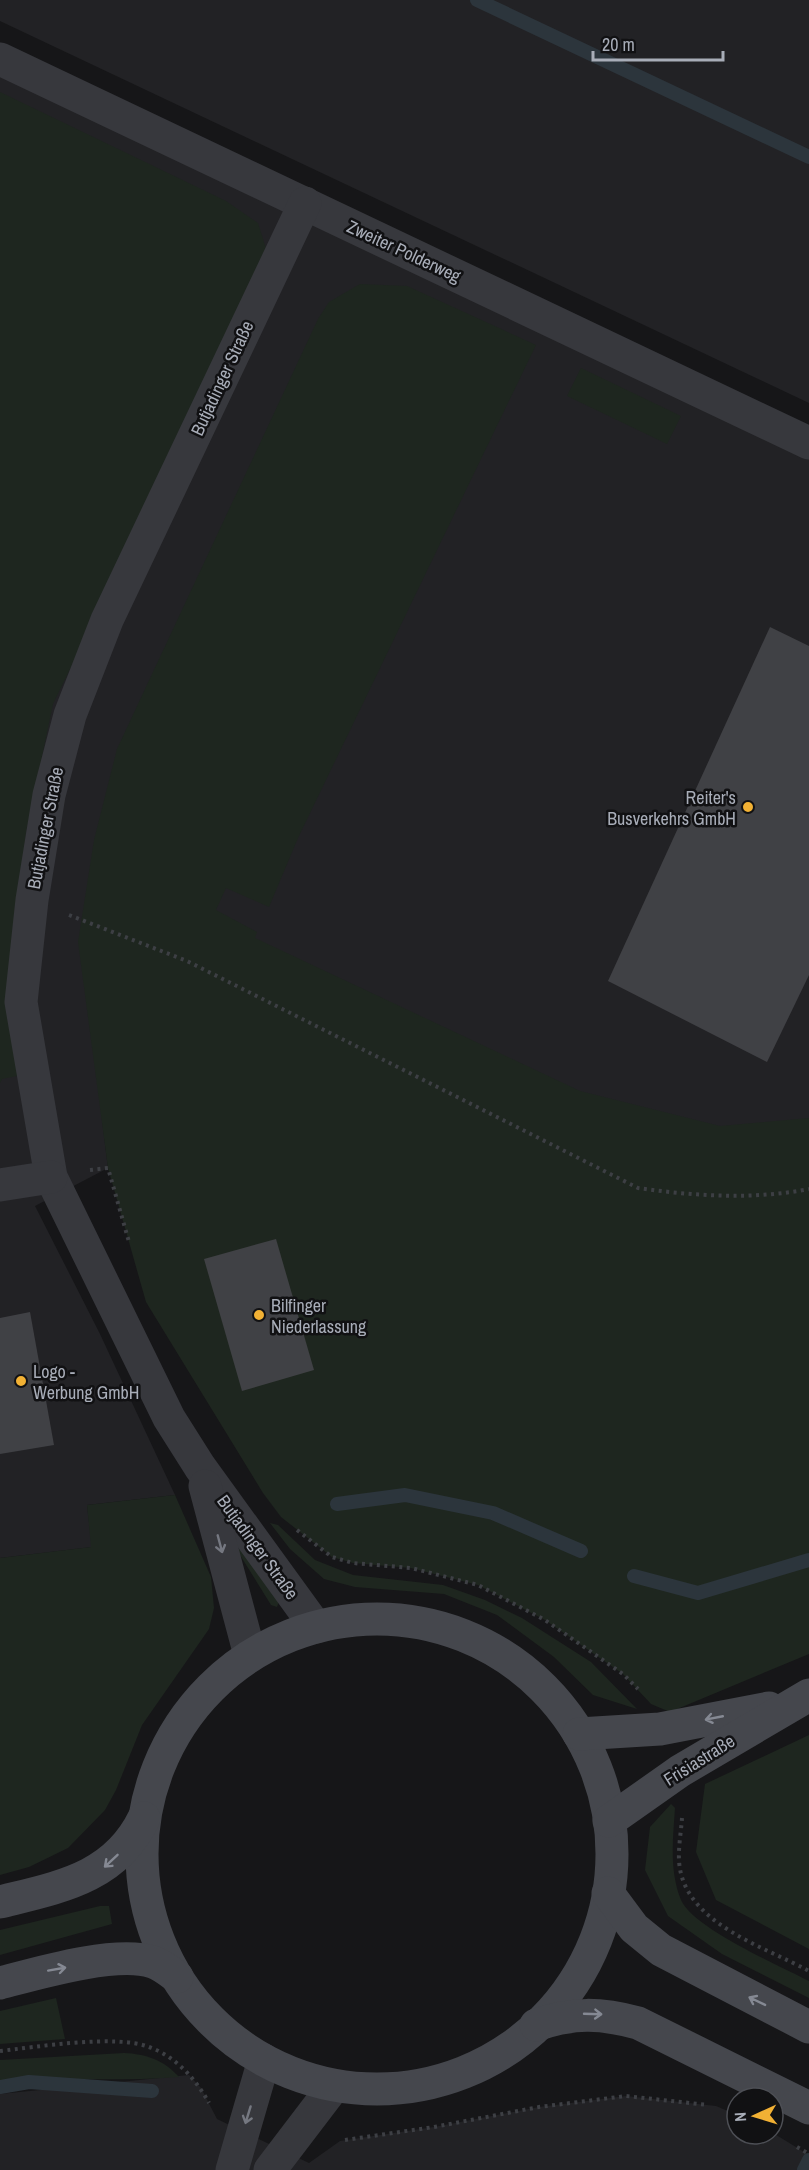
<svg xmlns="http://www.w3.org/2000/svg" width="809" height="2170" font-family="'Archivo Narrow',sans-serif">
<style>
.built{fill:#222225}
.green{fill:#1e261f}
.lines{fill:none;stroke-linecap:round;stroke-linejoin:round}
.stream{stroke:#2c353c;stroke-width:14}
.building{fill:#404145}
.path{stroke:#3d3f44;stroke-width:4;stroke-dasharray:3 4.5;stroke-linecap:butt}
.street{stroke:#37383d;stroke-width:33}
.secondary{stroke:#45474d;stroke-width:33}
.oneway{stroke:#757881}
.oneway2{stroke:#858993}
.poi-dot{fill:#f2b134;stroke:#111113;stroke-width:2}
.labels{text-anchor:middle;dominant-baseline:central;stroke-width:5;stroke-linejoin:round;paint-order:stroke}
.street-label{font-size:18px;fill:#a8adb8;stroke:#111113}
.poi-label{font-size:18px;fill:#a8adb8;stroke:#111113;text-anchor:start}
</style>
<rect width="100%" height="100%" fill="#161618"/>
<g class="built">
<polygon points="0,0 809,0 809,403 0,21"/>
<polygon points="0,59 809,443 809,1189 102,1119 108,1168 35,1206 100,1334 175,1495 87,1505 92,1547 0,1558"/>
<polygon points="189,2075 201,2088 217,2119 309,2163 340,2141 434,2127 539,2107 626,2096 716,2106 737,2115 737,2134 773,2133 809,2155 809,2160 804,2170 0,2170 0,2094"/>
</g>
<g class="green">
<polygon points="0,92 226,201 258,223 268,255 254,292 53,704 26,833 16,913 17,1076 2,1079 0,1083"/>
<polygon points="360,284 407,286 536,345 298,838 269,907 226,888 216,910 257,932 255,938 580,1091 720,1126 809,1118 809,1654 670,1712 651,1704 623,1674 545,1620 478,1585 411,1568 353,1563 332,1557 281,1517 263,1493 146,1302 108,1168 78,942 94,840 117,749 318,319 329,302"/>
<polygon points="581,368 681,416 667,444 567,396"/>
<polygon points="175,1495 211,1577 214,1608 209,1629 142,1725 116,1790 105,1810 68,1848 29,1867 0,1875 0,1558 91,1547 87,1505"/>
<polygon points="270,1523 278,1525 315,1560 353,1575 443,1585 485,1600 522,1618 591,1662 637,1709 593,1695 554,1657 497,1615 444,1594 355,1587 324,1579 290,1549"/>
<polygon points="236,1541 279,1601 277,1607 271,1605 235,1547"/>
<polygon points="809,1735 809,1949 716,1900 696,1852 705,1784"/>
<path d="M 671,1804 L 675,1808 C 673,1839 669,1870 681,1900 C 693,1928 780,1966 809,1981 L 809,1998 L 722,1954 L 668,1916 L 645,1870 L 650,1827 Z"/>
<polygon points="100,1906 109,1906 112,1924 0,1955 0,1930"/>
<polygon points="56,1998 65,2039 0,2044 0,2011"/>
<path d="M 124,2053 C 146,2054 164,2060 179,2077 C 119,2082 60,2076 0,2083 L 0,2060 Z"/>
</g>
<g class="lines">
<g class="stream">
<polyline points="477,0 809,157"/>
<polyline points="337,1504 405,1495 493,1513 581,1551"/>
<polyline points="634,1576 698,1593 809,1560"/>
<polyline points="0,2087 29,2082 152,2091"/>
<polyline points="804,2170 809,2160"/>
</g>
</g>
<g class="building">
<polygon points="770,627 809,646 809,975 767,1062 608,981"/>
<polygon points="276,1239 314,1370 242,1391 204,1259"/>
<polygon points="30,1312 54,1445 0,1454 0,1318"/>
</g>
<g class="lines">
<g class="path">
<path d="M 69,915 L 187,961 L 638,1188 C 694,1196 753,1200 809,1189"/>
<polyline points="90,1170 108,1168 129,1242"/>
<polyline points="297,1530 332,1557 353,1563 411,1568 478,1585 545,1620 623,1674 638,1689"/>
<path d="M 682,1818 C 681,1834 677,1853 680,1869 C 690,1925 765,1947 809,1971"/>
<path d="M 0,2051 C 36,2047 117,2034 149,2047 C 175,2056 196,2079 209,2103"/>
<polyline points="345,2140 434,2127 539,2107 626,2096 708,2105"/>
<polyline points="797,2147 809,2154"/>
</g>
<g class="street">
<polyline points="0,59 809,443"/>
<polyline points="305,203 107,620 70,715 49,795 32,900 21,1002 51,1177 169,1418 200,1467 316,1627"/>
<polyline points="0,1185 51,1177"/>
<polyline points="205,1486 250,1655"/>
<polyline points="232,2170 264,2060"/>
<polyline points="270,2170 334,2086"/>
</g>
<g class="secondary">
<circle cx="377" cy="1854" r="235"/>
<polyline points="579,1734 660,1729 769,1708"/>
<polyline points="609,1821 680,1771 809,1695"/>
<polyline points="608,1893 634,1928 661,1950 809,2027"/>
<path d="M 0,1902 C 60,1887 115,1878 144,1818"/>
<path d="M 0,1983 C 38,1973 116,1950 153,1962 C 162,1965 169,1971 177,1977"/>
<path d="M 536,2025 C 573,2012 601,2013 638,2023 L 809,2108"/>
</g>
</g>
<defs><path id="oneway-shaft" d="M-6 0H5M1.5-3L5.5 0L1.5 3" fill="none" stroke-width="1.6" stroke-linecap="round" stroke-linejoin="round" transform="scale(1.5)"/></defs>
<g class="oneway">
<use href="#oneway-shaft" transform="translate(220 1544) rotate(75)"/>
<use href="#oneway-shaft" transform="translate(248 2115) rotate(107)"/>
</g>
<g class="oneway2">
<use href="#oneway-shaft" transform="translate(714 1718) rotate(169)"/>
<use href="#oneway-shaft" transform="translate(111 1861) rotate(137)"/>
<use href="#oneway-shaft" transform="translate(57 1969) rotate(-10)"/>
<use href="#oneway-shaft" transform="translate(757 2001) rotate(-154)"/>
<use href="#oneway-shaft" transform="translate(593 2014) rotate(2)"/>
</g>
<g class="poi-dot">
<circle cx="748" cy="807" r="6"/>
<circle cx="259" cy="1315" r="6"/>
<circle cx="21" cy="1381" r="6"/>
</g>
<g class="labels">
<g class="street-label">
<text transform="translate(404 251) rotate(25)">Zweiter Polderweg</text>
<text transform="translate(222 378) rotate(-65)">Butjadinger Straße</text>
<text transform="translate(45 828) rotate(-79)">Butjadinger Straße</text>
<text transform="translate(258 1547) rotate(54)">Butjadinger Straße</text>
<text transform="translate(699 1760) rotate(-32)">Frisiastraße</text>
</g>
<g class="poi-label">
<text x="736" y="797" text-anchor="end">Reiter's<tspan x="736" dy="21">Busverkehrs GmbH</tspan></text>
<text x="271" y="1305">Bilfinger<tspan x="271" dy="21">Niederlassung</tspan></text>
<text x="33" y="1371">Logo -<tspan x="33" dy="21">Werbung GmbH</tspan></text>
</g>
</g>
<g transform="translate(755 2116) rotate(266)"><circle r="28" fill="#111113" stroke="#4d4f55" stroke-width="1.5"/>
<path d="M0-4.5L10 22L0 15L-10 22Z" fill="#f2b134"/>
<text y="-9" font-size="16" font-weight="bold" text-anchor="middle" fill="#a8adb8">N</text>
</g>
<path d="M593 51v9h130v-9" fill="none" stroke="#a8adb8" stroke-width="3"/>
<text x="602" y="51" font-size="18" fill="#a8adb8" stroke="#111113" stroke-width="4.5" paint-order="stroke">20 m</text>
</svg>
